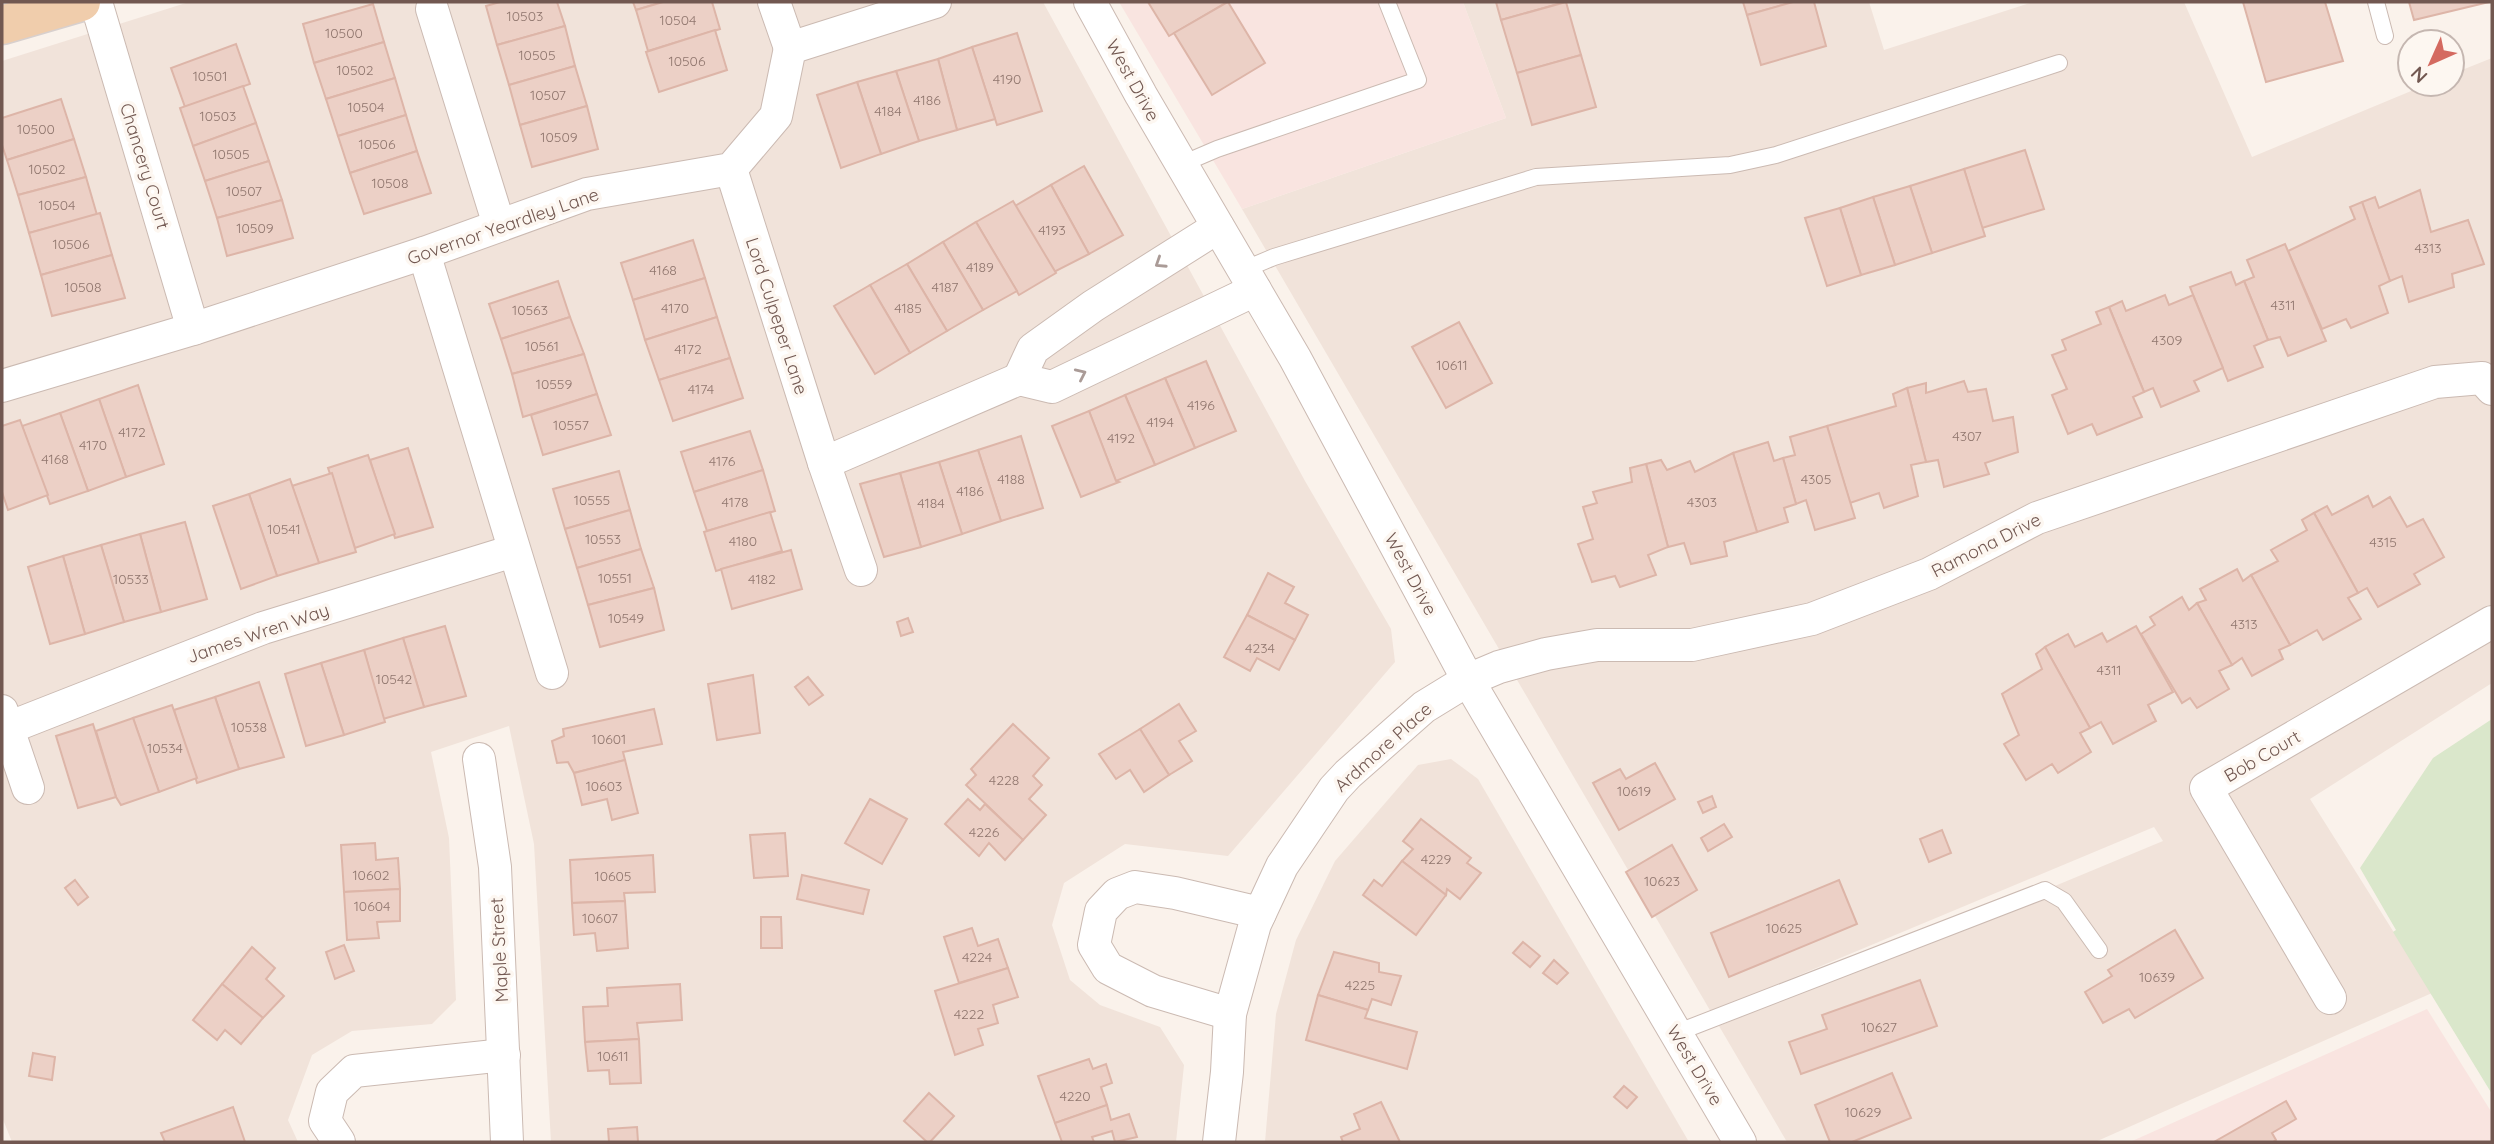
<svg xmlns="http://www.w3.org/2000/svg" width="2494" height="1144" font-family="Quicksand,sans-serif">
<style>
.residential{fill:#f1e3da}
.commercial{fill:#f9e4e0}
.green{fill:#dae7cb}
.building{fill:#ecd0c6;stroke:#ddb5a8;stroke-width:2}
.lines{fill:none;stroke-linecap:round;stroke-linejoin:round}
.service-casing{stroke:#cbbab2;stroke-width:18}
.minor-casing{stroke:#cbbab2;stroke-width:34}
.primary-casing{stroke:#d8d0ce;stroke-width:41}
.service{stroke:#fff;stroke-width:16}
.minor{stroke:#fff;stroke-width:32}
.primary{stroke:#f0cdac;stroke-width:38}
.oneway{stroke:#aa9b97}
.labels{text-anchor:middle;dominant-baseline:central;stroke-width:7;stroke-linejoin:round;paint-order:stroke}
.number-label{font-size:14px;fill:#90766e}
.street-label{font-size:18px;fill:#725851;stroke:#fdf7f1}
</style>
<rect width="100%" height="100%" fill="#faf2eb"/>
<g class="residential">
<polygon points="189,2 1043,2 1305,481 1391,629 1395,662 1228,856 1125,844 1064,883 1052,925 1070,980 1100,1005 1160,1027 1184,1065 1176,1142 551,1142 534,844 509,726 431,752 449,838 456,1000 432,1024 352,1031 312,1055 288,1120 298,1142 12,1142 2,1117 2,61"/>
<polygon points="1463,2 1869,2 1884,50 2033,2 2184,2 2252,157 2428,84 2452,84 2452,74 2492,58 2492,683 2310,799 2432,993 2095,1142 1787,1142 1719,1026 2163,841 2154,827 1711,1012 1242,209 1506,118"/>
<polygon points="1451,759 1478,779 1689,1142 1265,1142 1276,1014 1296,940 1335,861 1418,765"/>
</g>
<g class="commercial">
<polygon points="1119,2 1463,2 1506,118 1242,209"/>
<polygon points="2427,1009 2492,1113 2492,1142 2130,1142"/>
</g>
<polygon class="green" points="2492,719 2492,1094 2393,932 2396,930 2360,868 2433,758"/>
<g class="building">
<polygon points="500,2 557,2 565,26 497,45 486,6"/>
<polygon points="633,2 663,2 636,10"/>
<polygon points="663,2 712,2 720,29 648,51 636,10"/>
<polygon points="1148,2 1227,2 1169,36"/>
<polygon points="1228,2 1265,63 1212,95 1174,33"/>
<polygon points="1496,2 1565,2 1501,20"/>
<polygon points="1566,2 1581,55 1517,73 1501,20"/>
<polygon points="1743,2 1793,2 1747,15"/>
<polygon points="1793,2 1814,2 1826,46 1761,65 1747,15"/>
<polygon points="2243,2 2325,2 2343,61 2266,82"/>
<polygon points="2409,2 2489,2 2414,20"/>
<polygon points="373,4 384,42 314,63 303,24"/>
<polygon points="565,26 575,66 509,85 497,45"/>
<polygon points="715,30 727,70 659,92 646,52"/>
<polygon points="1017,33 1042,111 997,125 972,47"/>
<polygon points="384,42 395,78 326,99 314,63"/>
<polygon points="236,44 250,84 185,107 171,68"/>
<polygon points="972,47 995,119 957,130 938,59"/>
<polygon points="1581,55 1596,107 1532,125 1517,73"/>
<polygon points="938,59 957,130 919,141 896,71"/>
<polygon points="575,66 587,106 520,125 509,85"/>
<polygon points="896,71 919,141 881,154 857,82"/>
<polygon points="395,78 406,115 338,136 326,99"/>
<polygon points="857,82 881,154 841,168 817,95"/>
<polygon points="243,86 256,123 193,146 180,108"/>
<polygon points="61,99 74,139 7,160 2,145 2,118"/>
<polygon points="587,106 598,149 532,167 520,125"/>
<polygon points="406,115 417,151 350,173 338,136"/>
<polygon points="256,123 269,161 205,181 193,146"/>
<polygon points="74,139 86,177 18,195 7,160"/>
<polygon points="2025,150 2044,209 1982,228 1964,169"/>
<polygon points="417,151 431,193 364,214 350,173"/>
<polygon points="269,161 282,200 217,218 205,181"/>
<polygon points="1084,166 1123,235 1089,254 1051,185"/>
<polygon points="1964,169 1985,236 1932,253 1910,186"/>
<polygon points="86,177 97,215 29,233 18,195"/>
<polygon points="1051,185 1089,254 1054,272 1015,206"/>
<polygon points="1910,186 1932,253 1895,265 1873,197"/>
<polygon points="2420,190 2431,232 2468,220 2484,264 2452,274 2454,287 2409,302 2402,276 2390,281 2362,202 2375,197 2379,208"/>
<polygon points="1873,197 1895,265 1861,275 1840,208"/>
<polygon points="282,200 293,238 227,256 217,218"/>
<polygon points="1013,201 1056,273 1019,295 976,222"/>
<polygon points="2362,202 2390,281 2379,286 2388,313 2351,328 2346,319 2322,329 2288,251 2355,219 2350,207"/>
<polygon points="1840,208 1861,275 1827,286 1805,218"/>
<polygon points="100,213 112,255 41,275 29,233"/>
<polygon points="976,222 1017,291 983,310 943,242"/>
<polygon points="693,240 705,278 633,300 621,263"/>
<polygon points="943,242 983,310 947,331 907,264"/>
<polygon points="2285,244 2326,341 2288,356 2280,337 2268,340 2244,281 2254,277 2247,260"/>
<polygon points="112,255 125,298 52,316 41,275"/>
<polygon points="907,264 947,331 910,353 870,285"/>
<polygon points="2231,272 2236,285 2244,281 2268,340 2254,346 2263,367 2228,381 2190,287"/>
<polygon points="705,278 717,317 645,340 633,300"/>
<polygon points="558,281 570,317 501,339 489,304"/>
<polygon points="870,285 910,353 875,374 834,306"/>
<polygon points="2165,295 2169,305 2193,295 2223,368 2194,381 2199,391 2161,407 2153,388 2144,392 2109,307 2122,301 2126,311"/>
<polygon points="2109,307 2144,392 2133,397 2142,417 2097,435 2092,424 2068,434 2052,395 2067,389 2052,355 2066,350 2062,340 2101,324 2096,312"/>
<polygon points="570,317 584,354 512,374 501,339"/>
<polygon points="717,317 730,358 659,380 645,340"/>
<polygon points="1459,322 1492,383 1446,408 1412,347"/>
<polygon points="584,354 597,394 523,417 512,374"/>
<polygon points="730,358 743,398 673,421 659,380"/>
<polygon points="1206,361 1236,431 1195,448 1165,378"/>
<polygon points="1165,378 1195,448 1155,465 1125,395"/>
<polygon points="1964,381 1968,392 1986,389 1993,421 2013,417 2018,452 1985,463 1989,474 1944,487 1938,460 1926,462 1907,388 1926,383 1926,393"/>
<polygon points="138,385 164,464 126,477 99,399"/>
<polygon points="1907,388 1926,462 1911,465 1918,496 1884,508 1879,493 1850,503 1827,426 1896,406 1893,394"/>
<polygon points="597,394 611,435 543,455 531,415"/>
<polygon points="1125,395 1155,465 1116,481 1089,411"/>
<polygon points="99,399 126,477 88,491 60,413"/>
<polygon points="1089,411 1116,481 1119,482 1081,497 1052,426"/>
<polygon points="60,413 88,491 50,504 22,426"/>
<polygon points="20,420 48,495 8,510 2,492 2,426"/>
<polygon points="1827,426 1855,518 1815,530 1806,500 1796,504 1783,458 1795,455 1790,437"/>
<polygon points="750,431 763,470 694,492 681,452"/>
<polygon points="1021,436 1043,508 1001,521 978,450"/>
<polygon points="1768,442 1774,461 1783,458 1796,504 1784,508 1788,522 1757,532 1733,453"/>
<polygon points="408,448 433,527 395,538 370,460"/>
<polygon points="978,450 1001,521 962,534 939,462"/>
<polygon points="1733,453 1757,532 1724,542 1727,556 1691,564 1684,543 1668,547 1646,464 1661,460 1667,470 1690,461 1695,472"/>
<polygon points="368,455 395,534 355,548 328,468"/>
<polygon points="939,462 962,534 921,547 900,473"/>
<polygon points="1646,464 1668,547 1648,555 1656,575 1620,587 1615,576 1592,582 1578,544 1593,539 1583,507 1597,503 1593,492 1632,482 1630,468"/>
<polygon points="763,470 775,511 707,531 694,492"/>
<polygon points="619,471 630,510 565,529 553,489"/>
<polygon points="332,473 356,552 319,563 292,486"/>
<polygon points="900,473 921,547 884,557 860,484"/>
<polygon points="290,479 319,563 277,576 249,494"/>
<polygon points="249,494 277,576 241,589 213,506"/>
<polygon points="2368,496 2373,507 2390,497 2407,527 2423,519 2444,557 2414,574 2420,584 2378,607 2367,588 2358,593 2314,513 2327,506 2332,515"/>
<polygon points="630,510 641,549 577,568 565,529"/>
<polygon points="770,512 782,551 716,571 704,532"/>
<polygon points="2314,513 2358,593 2348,598 2361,619 2323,640 2317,630 2290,645 2251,575 2278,561 2271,550 2307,530 2302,520"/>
<polygon points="185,522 207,599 161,612 140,534"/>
<polygon points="140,534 161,612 124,622 101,545"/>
<polygon points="101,545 124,622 85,634 63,556"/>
<polygon points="641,549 654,588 588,605 577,568"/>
<polygon points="791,550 802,589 732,609 721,569"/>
<polygon points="63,556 85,634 50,644 28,567"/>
<polygon points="2237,569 2243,581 2251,575 2290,645 2279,650 2283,659 2252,676 2242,658 2232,665 2197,603 2206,600 2200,589"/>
<polygon points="1268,573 1294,587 1285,603 1308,615 1295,640 1247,615"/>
<polygon points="654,588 664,630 600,647 588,605"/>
<polygon points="2182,597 2189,610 2197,603 2232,665 2219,671 2229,689 2197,708 2190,698 2182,703 2141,634 2155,625 2150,617"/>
<polygon points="1247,615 1295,640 1279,670 1257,658 1250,671 1224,657"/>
<polygon points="908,618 913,632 901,636 897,622"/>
<polygon points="445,626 466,696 424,707 403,638"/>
<polygon points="2136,626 2173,692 2148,705 2156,721 2113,744 2101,722 2090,728 2045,647 2068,634 2075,647 2102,633 2107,642"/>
<polygon points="403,638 424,707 383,719 364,650"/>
<polygon points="2045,647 2090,728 2080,733 2091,752 2058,773 2052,764 2026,780 2004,744 2019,735 2002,694 2042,669 2036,654"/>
<polygon points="364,650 385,722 344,735 321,663"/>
<polygon points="321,663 344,735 306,746 285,674"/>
<polygon points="753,675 760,733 717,740 708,684"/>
<polygon points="808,677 823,695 809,705 795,687"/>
<polygon points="259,682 284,757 239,769 215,697"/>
<polygon points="215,697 239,769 197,783 174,710"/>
<polygon points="1179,704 1196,731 1179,741 1192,761 1169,775 1140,729"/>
<polygon points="172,705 197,778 159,792 133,718"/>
<polygon points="654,709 662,744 623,752 625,760 574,773 568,762 557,763 552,741 564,736 563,729"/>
<polygon points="133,718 159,792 121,805 116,797 96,731"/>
<polygon points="93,724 116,797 78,808 56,736"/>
<polygon points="1013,724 1049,758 1033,776 1042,785 1029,799 1046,815 1023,840 966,785 976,775 971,769"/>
<polygon points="1140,729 1169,775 1144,792 1130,770 1116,779 1099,754"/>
<polygon points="625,760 638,813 612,820 607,799 582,805 574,773"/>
<polygon points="1655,763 1675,799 1619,830 1593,783 1620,769 1626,779"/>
<polygon points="1712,796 1716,807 1703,813 1698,802"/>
<polygon points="870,799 907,819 882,864 845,843"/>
<polygon points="968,799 980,810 985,804 1023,840 1005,860 989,843 979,856 945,824"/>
<polygon points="1421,819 1471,858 1467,863 1481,873 1460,899 1447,889 1446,895 1402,861 1413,849 1403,841"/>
<polygon points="1724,824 1732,837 1708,851 1701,838"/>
<polygon points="1942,830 1951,853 1929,862 1920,839"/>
<polygon points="785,833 788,876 754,878 750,835"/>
<polygon points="375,843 376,860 398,858 400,889 344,892 341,845"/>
<polygon points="1672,845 1697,890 1652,917 1626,872"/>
<polygon points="653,855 655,892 624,893 625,901 572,903 570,860"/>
<polygon points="1402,861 1446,895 1416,935 1363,895 1374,880 1382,886"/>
<polygon points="802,875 869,890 863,914 797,899"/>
<polygon points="75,880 88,897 78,905 65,888"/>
<polygon points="1839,880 1857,924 1729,977 1711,933"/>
<polygon points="400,889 400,921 377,922 379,938 347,940 344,892"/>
<polygon points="625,901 628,948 597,951 595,933 574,935 572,903"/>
<polygon points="761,917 781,917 782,948 761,948"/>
<polygon points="972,928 978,946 998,939 1008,968 959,983 944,937"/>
<polygon points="2175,930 2203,978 2135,1018 2129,1009 2103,1023 2085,992 2112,976 2108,970"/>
<polygon points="1523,942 1540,956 1530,967 1513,953"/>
<polygon points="344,945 354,971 335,979 326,952"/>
<polygon points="252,947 275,968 266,979 284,996 263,1018 222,984"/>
<polygon points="1334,952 1379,963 1379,972 1401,976 1391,1005 1372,999 1368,1010 1318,995"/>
<polygon points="1554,960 1568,973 1557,984 1543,973"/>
<polygon points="1008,968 1018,997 993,1005 998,1023 978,1029 983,1045 955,1055 935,991"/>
<polygon points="1920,980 1937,1026 1801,1074 1789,1042 1827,1029 1822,1015"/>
<polygon points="222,984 263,1018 241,1044 225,1030 217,1040 193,1020"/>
<polygon points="680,984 682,1020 637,1023 639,1039 585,1042 583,1007 608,1006 607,988"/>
<polygon points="1318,995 1368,1010 1365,1018 1417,1032 1407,1069 1306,1040"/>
<polygon points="639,1039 641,1083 610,1084 609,1070 588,1071 585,1042"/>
<polygon points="33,1053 55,1057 52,1080 29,1076"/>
<polygon points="1089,1059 1093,1069 1106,1064 1112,1083 1101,1087 1107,1105 1055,1123 1038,1076"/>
<polygon points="1892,1073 1911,1118 1852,1142 1830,1142 1815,1105"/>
<polygon points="1624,1086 1637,1097 1627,1108 1614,1097"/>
<polygon points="929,1093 954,1116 930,1142 927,1142 904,1121"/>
<polygon points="2286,1101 2296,1119 2272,1133 2276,1140 2273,1142 2214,1142"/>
<polygon points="1381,1102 1400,1142 1343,1142 1341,1137 1360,1129 1354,1114"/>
<polygon points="1107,1105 1111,1120 1129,1114 1137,1137 1115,1142 1112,1131 1092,1137 1094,1142 1062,1142 1055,1123"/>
<polygon points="233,1107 245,1142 165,1142 161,1133"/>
<polygon points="637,1127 638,1142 609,1142 608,1129"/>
</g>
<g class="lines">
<g class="service-casing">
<g id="service">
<polyline points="2376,2 2385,36"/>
<polyline points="1182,164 1217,149 1418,80 1387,2"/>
<polyline points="1243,270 1274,257 1536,177 1730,165 1776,155 2059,63"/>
<polyline points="1676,1033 2045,890 2064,901 2099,950"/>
</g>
</g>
<g class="minor-casing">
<g id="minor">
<polyline points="96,2 193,329"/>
<polyline points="774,2 790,48"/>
<polyline points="1090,2 1141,95 1295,358 1468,680 1740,1142"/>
<polyline points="432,9 499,225"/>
<polyline points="731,169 824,463 861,570"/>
<polyline points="1218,227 1093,306 1033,349 1019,379 1052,387 1255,290"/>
<polyline points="424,253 552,673"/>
<polyline points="2,386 193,329 424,253 587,194 731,169 776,116 790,48 935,2"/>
<polyline points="824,463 1019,379"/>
<polyline points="2,711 28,788"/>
<polyline points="8,728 263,628 513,551"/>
<polyline points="479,759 495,867 507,1142"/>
<polyline points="2330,998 2206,788 2492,622"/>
<polyline points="1230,1014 1153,991 1108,968 1094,945 1101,911 1117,894 1135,887 1175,893 1260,913"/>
<polyline points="339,1142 325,1121 332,1092 354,1071 504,1055"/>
<polyline points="1219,1142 1227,1072 1230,1014 1255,924 1282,866 1334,789 1348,774 1424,707 1468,680 1499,667 1546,654 1597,645 1692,645 1812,619 1929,574 2037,518 2435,382 2482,378 2492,389"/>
</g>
</g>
<g class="primary-casing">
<polyline id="primary" points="2,25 81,2"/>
</g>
<use href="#service" class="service"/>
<use href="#minor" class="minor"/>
<use href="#primary" class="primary"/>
</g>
<defs><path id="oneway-chevron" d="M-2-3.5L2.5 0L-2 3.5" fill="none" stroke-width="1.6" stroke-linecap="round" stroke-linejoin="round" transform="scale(1.75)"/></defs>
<g class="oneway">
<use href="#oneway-chevron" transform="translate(1160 263) rotate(147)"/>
<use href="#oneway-chevron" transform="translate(1081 374) rotate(-25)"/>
</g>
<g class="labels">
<g class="number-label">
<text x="525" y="16">10503</text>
<text x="678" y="20">10504</text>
<text x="344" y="33">10500</text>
<text x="537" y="55">10505</text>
<text x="687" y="61">10506</text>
<text x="355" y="70">10502</text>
<text x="210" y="76">10501</text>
<text x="1007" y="79">4190</text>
<text x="548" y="95">10507</text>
<text x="927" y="100">4186</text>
<text x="366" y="107">10504</text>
<text x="888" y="111">4184</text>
<text x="218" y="116">10503</text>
<text x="36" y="129">10500</text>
<text x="559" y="137">10509</text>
<text x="377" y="144">10506</text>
<text x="231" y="154">10505</text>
<text x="47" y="169">10502</text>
<text x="390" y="183">10508</text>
<text x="244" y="191">10507</text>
<text x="57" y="205">10504</text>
<text x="255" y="228">10509</text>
<text x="1052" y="230">4193</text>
<text x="71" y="244">10506</text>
<text x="2428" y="248">4313</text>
<text x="980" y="267">4189</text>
<text x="663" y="270">4168</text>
<text x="83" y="287">10508</text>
<text x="945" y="287">4187</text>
<text x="2283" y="305">4311</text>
<text x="675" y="308">4170</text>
<text x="908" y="308">4185</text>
<text x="530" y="310">10563</text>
<text x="2167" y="340">4309</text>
<text x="542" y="346">10561</text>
<text x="688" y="349">4172</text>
<text x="1452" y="365">10611</text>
<text x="554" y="384">10559</text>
<text x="701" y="389">4174</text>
<text x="1201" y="405">4196</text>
<text x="1160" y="422">4194</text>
<text x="571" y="425">10557</text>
<text x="132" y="432">4172</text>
<text x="1967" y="436">4307</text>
<text x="1121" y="438">4192</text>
<text x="93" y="445">4170</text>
<text x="55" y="459">4168</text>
<text x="722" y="461">4176</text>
<text x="1011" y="479">4188</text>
<text x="1816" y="479">4305</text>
<text x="970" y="491">4186</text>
<text x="592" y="500">10555</text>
<text x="735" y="502">4178</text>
<text x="1702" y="502">4303</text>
<text x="931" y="503">4184</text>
<text x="284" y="529">10541</text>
<text x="603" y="539">10553</text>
<text x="743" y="541">4180</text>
<text x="2383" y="542">4315</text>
<text x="615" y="578">10551</text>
<text x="131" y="579">10533</text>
<text x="762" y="579">4182</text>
<text x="626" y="618">10549</text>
<text x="2244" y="624">4313</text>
<text x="1260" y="648">4234</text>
<text x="2109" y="670">4311</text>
<text x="394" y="679">10542</text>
<text x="249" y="727">10538</text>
<text x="609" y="739">10601</text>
<text x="165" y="748">10534</text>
<text x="1004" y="780">4228</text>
<text x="604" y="786">10603</text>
<text x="1634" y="791">10619</text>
<text x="984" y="832">4226</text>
<text x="1436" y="859">4229</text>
<text x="371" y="875">10602</text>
<text x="613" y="876">10605</text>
<text x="1662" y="881">10623</text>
<text x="372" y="906">10604</text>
<text x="600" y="918">10607</text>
<text x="1784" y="928">10625</text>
<text x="977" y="957">4224</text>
<text x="2157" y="977">10639</text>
<text x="1360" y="985">4225</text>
<text x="969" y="1014">4222</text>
<text x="1879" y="1027">10627</text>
<text x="613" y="1056">10611</text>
<text x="1075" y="1096">4220</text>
<text x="1863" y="1112">10629</text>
</g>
<g class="street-label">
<text transform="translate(1133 80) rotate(61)">West Drive</text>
<text transform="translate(145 166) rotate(73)">Chancery Court</text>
<text transform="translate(503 226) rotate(-19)">Governor Yeardley Lane</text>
<text transform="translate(777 316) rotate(72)">Lord Culpeper Lane</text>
<text transform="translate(1986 545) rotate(-27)">Ramona Drive</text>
<text transform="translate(1411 574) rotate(62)">West Drive</text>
<text transform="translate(258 633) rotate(-19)">James Wren Way</text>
<text transform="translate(1383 747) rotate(-42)">Ardmore Place</text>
<text transform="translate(2262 756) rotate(-30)">Bob Court</text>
<text transform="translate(499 950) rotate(-93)">Maple Street</text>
<text transform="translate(1695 1065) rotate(59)">West Drive</text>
</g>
</g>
<rect width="2494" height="1144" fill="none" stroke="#725851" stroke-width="7"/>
<g transform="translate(2431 63) rotate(225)"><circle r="33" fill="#fdf7f1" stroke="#c5b7b1" stroke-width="2"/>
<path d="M0-5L12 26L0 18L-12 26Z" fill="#d46a60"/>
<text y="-10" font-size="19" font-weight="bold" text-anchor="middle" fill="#725851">N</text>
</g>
</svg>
